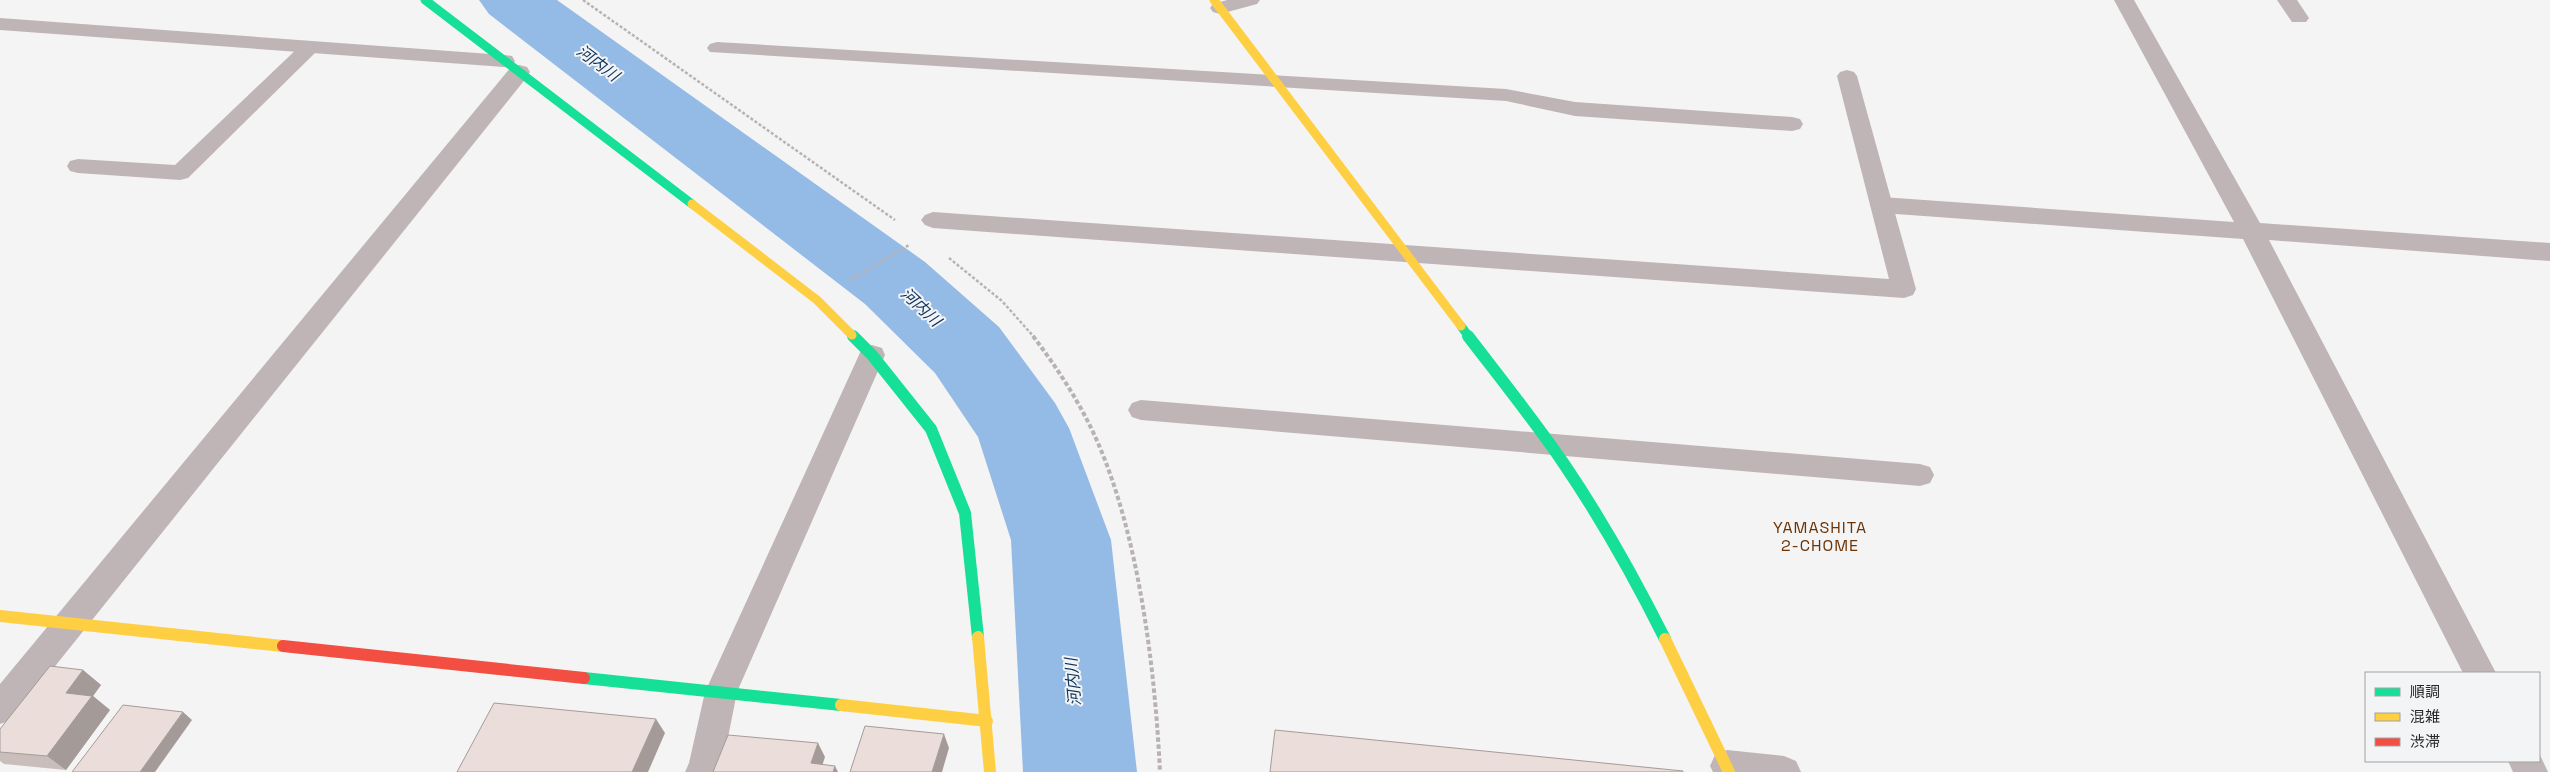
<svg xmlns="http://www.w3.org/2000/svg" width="2550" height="772" font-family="'Space Grotesk','Noto Sans JP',sans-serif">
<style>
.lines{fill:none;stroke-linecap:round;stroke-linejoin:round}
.river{fill:#94bae6;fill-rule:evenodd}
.path-far1{stroke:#b8b2b3;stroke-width:2.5;stroke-dasharray:3 2;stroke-linecap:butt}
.path{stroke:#b8b2b3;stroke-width:4;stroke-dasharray:4.5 2.5;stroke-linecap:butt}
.lane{fill:#bfb5b6;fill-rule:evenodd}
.street{fill:#bfb5b6;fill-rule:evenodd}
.fast-far1{stroke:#16e098;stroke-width:9}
.fast{stroke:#16e098;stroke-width:12}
.slow-far1{stroke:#ffcf43;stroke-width:9}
.slow{stroke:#ffcf43;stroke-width:12}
.jam{stroke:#f24e42;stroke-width:12}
.wall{fill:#cabebb}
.shaded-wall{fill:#a49b99}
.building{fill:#ebddda;stroke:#a49b99}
.labels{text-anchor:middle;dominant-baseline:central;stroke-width:4;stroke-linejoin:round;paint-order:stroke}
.water-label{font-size:16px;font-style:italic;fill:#0d335b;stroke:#f3f4f5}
.neighbourhood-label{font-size:16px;letter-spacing:1px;fill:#6e3303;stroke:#f3f4f5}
</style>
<rect width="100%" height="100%" fill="#f4f4f4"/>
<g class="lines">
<polygon class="river" points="479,0 557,0 925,262 999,327 1055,403 1069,428 1111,540 1137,772 1023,772 1011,540 978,437 935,373 865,304 489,14"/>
<g class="path-far1">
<polyline points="583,0 895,220"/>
<polyline points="949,258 1002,301 1034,337"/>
<polyline points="850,280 909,245"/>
</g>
<path class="path" d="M 1033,336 C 1058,369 1081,404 1098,443 C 1139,538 1155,668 1160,772"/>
<g class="lane">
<polygon points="1227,0 1260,0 1257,4 1220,14 1213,12 1210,8 1213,4"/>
<polygon points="2277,0 2297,0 2309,18 2306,22 2292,22"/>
<polygon points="309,42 316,44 319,48 316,52 188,178 180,180 78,173 70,171 67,166 70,161 78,159 175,165 302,44"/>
<polygon points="717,42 1506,89 1575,102 1792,117 1800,119 1803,124 1800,129 1792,131 1575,116 1506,101 710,52 707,48 710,44"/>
<polygon points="1847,70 1854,72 1857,76 1916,289 1913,295 1904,298 933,228 925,225 921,220 925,215 933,212 1889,279 1837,76 1840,72"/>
<polygon points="1141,400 1920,464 1930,467 1934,475 1930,483 1920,486 1141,420 1132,417 1128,410 1132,403"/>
</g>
<g class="street">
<polygon points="2114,0 2134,0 2260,223 2550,243 2550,261 2269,240 2496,673 2463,673 2243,239 1882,213 1873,211 1870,205 1873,199 1882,197 2234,222"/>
<polygon points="0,18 504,55 512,56 515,61 512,66 504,67 0,30"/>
<polygon points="519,65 527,67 530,72 527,77 12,720 0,724 0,684 511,67"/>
<polygon points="872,345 882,348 885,355 737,692 723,763 719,772 685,772 689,763 705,692 859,355 862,348"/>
<polygon points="1727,750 1784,756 1796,761 1801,772 1713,772 1710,766 1715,755"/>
<polygon points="2539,753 2548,772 2513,772 2508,761 2539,761"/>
</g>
<g class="fast-far1">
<polyline points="425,0 692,204"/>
<polyline points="1461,326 1469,337"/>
<polyline points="852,335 854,337"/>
</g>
<g class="fast">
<polyline points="853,336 872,355 931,429 965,513 978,637"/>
<path d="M 1468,336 C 1501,379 1534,420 1564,464 C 1602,520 1635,579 1665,639"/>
<polyline points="584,678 841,705"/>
</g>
<g class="slow-far1">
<polyline points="1214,0 1461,326"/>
<polyline points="692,204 817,300 852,335"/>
</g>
<g class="slow">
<polyline points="0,616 283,646"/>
<polyline points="978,637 990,772"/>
<polyline points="1665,639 1729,772"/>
<polyline points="841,705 987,721"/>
</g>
<polyline class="jam" points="283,646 584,678"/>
</g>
<polygon class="wall" points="83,670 101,685 93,696 110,710 66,770 4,764 0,761 0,729"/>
<g class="shaded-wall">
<polygon points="83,670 101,685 93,696 110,710 66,770 47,756 66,693"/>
<polygon points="183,712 192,720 155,772 140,772"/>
<polygon points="656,719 665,733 648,772 632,772"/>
<polygon points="944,734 949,748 942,772 932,772"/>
<polygon points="818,743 825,757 820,772 811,763"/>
<polygon points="835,766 838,772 833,772"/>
</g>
<g class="building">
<polygon points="50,666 83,670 66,693 92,696 47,756 0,752 0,729"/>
<polygon points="494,703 656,719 632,772 457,772"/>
<polygon points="123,705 183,712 140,772 72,772"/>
<polygon points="865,726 944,734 932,772 850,772"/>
<polygon points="1275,730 1683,771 1683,772 1270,772"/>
<polygon points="728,735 818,743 811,763 835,766 833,772 713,772"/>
</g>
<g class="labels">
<g class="water-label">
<text transform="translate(598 63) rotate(37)">河内川</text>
<text transform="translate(921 307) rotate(43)">河内川</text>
<text transform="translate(1073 682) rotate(-95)">河内川</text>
</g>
<g class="neighbourhood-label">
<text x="1820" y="527">YAMASHITA<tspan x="1820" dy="18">2-CHOME</tspan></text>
</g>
</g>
<rect x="2365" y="672" width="175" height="90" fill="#f3f4f5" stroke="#a1a2a3"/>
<rect x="2375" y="688" width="25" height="8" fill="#16e098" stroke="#a1a2a3"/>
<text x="2410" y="697" font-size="15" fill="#272728">順調</text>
<rect x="2375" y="713" width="25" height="8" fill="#ffcf43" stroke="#a1a2a3"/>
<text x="2410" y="722" font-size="15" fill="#272728">混雑</text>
<rect x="2375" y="738" width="25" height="8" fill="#f24e42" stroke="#a1a2a3"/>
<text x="2410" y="747" font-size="15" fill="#272728">渋滞</text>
</svg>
